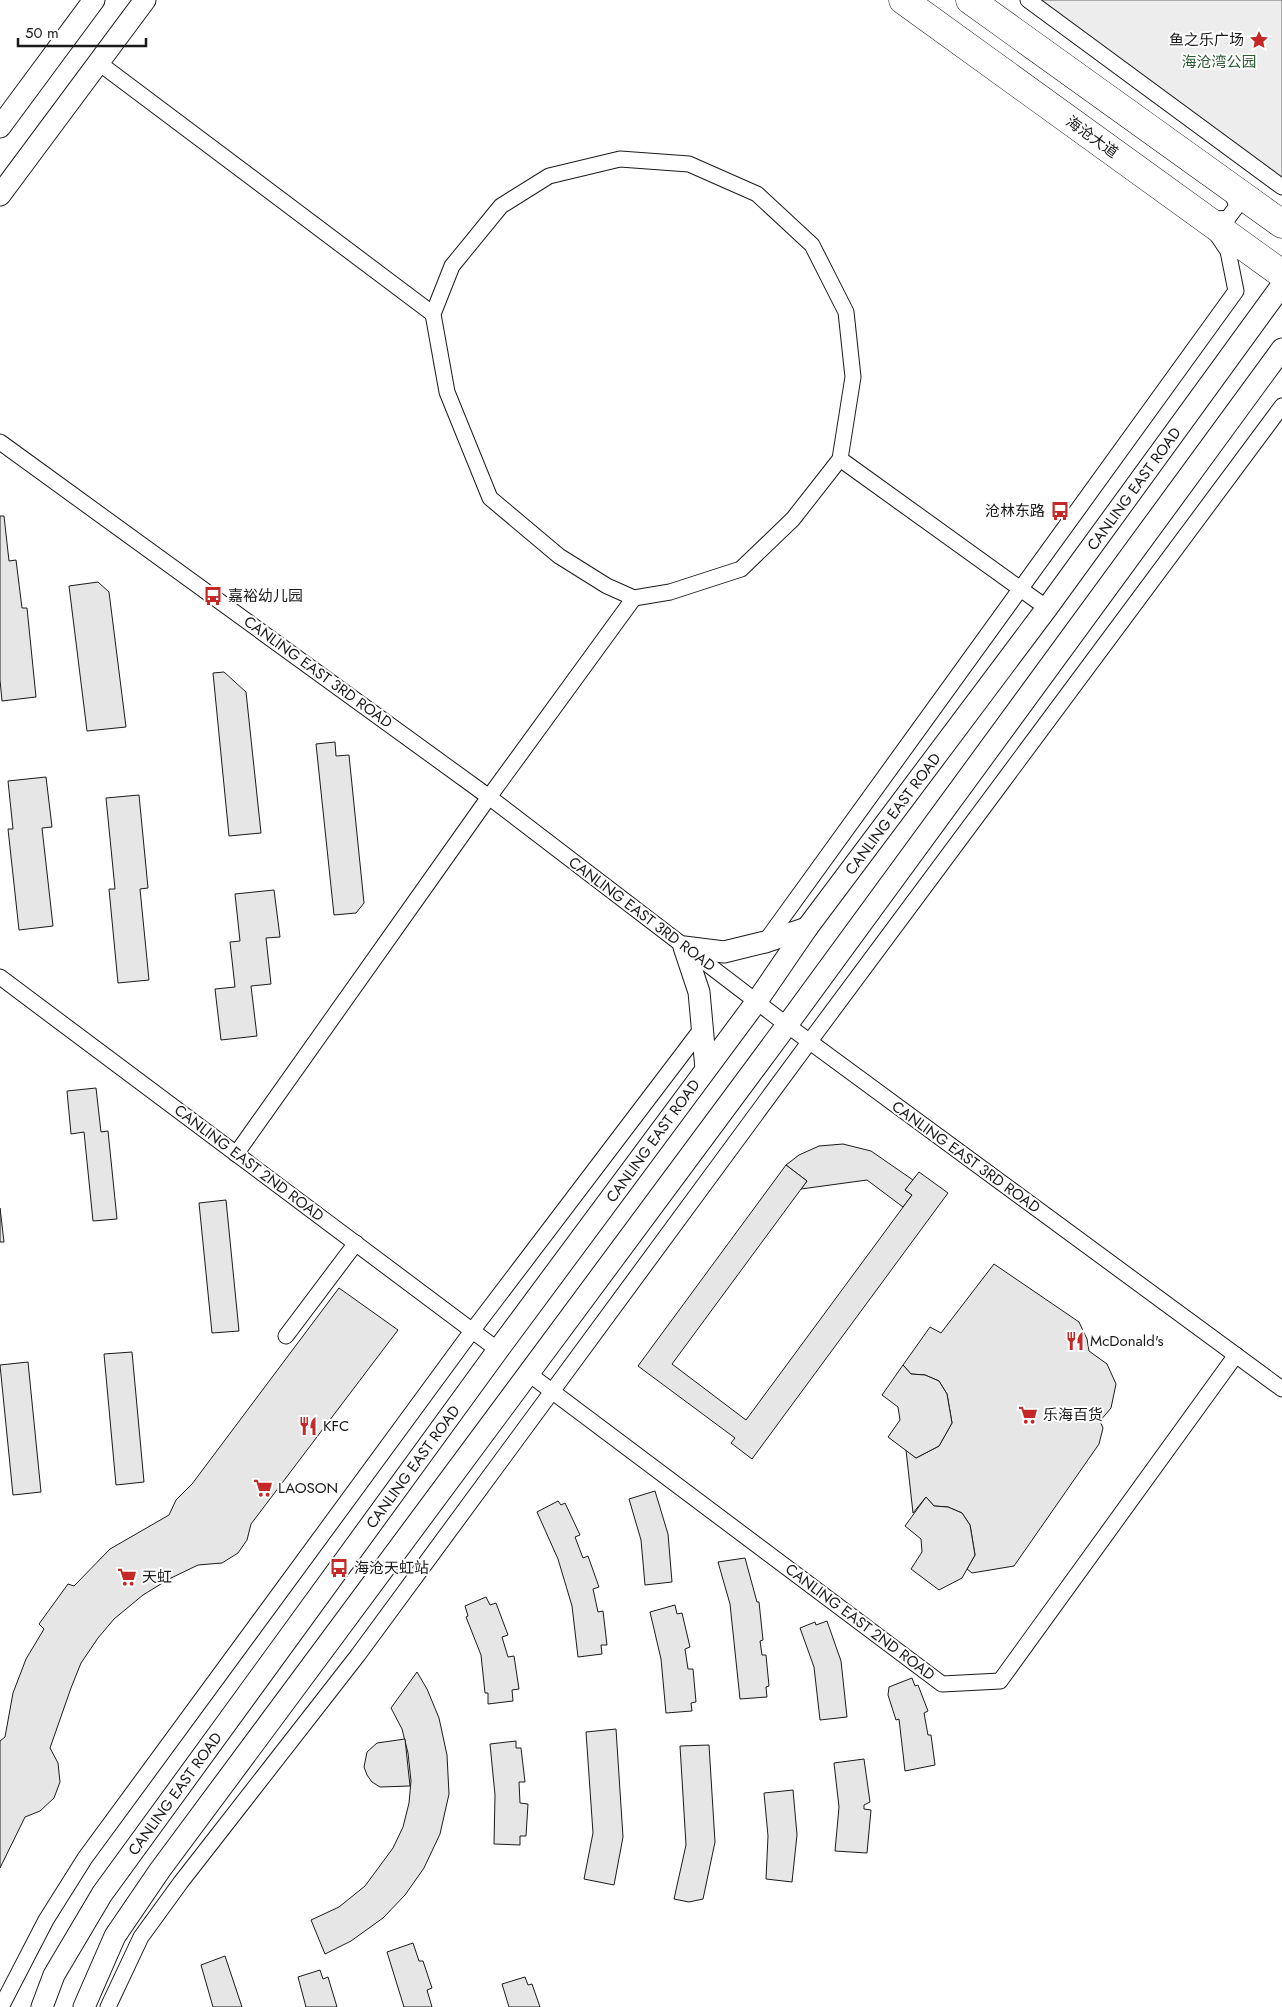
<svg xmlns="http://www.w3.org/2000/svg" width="1282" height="2007" font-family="Jost,'Noto Sans SC',sans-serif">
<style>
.green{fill:#ededed;stroke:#6a6a6a}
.building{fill:#e6e6e6;stroke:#1a1a1a}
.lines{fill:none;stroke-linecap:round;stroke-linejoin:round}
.street-casing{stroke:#1a1a1a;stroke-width:17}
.secondary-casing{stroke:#1a1a1a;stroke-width:23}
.highway-casing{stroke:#1a1a1a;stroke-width:29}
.street{stroke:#fff;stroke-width:15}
.secondary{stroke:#fff;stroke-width:21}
.highway{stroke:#fff;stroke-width:28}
.labels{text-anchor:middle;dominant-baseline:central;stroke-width:4;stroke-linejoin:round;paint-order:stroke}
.poi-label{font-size:15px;fill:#1a1a1a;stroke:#fff;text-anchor:start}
.park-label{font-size:15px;fill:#2b5a34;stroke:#fff}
.street-label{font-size:15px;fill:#1a1a1a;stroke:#fff}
</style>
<rect width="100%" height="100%" fill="#fff"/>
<polygon class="green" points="1033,0 1282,0 1282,179"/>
<g class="building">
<polygon points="0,516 4,516 9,561 16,560 22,608 27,608 36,697 2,701 0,680"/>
<polygon points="98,582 109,592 126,727 87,731 69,586"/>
<polygon points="224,672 246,692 261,833 229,836 213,673"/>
<polygon points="335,742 336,756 349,755 364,903 356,913 334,915 316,744"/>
<polygon points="46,777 52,827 42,828 53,926 19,930 8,829 13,829 8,781"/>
<polygon points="139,795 148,888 140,889 149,980 118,983 109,889 115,889 106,798"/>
<polygon points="274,890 280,937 266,938 271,984 251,986 257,1036 221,1040 215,989 235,987 230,942 240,941 235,894"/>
<polygon points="96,1088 101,1132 108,1131 117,1219 93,1221 84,1132 71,1134 67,1091"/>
<polygon points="843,1144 871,1151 913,1180 905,1190 912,1195 903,1207 867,1180 801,1189 807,1181 786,1165 799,1155 819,1146"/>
<polygon points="786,1165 807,1181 672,1364 746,1420 912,1195 905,1190 919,1172 948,1193 752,1459 731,1443 735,1438 638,1366"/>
<polygon points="226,1200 239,1331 212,1333 199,1203"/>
<polygon points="0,1208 4,1242 0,1242"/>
<polygon points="994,1264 1079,1322 1087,1339 1089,1351 1107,1364 1116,1384 1111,1408 1100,1421 1103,1428 1099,1444 1014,1566 972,1573 967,1569 975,1555 970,1525 962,1513 948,1507 934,1506 926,1497 913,1513 906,1450 916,1458 939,1446 952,1423 947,1394 939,1381 925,1375 911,1374 903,1365 930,1327 941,1333"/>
<polygon points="339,1288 398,1330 251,1524 247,1540 238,1553 222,1563 198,1565 169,1579 143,1595 114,1619 98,1638 81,1663 71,1688 50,1748 58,1763 60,1782 54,1798 40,1811 25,1817 0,1868 0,1741 5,1737 13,1693 26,1659 44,1629 39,1624 68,1584 74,1586 110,1549 169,1515 176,1500 192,1484"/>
<polygon points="132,1352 144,1482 116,1485 104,1354"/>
<polygon points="28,1362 41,1492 13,1495 0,1365"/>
<polygon points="903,1365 911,1374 925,1375 939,1381 947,1394 952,1423 939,1446 916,1458 888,1437 900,1420 898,1407 882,1395"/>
<polygon points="655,1491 668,1534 672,1582 645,1585 641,1540 629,1499"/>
<polygon points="926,1497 934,1506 948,1507 962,1513 970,1525 975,1555 962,1578 939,1590 911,1569 922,1552 921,1539 905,1526"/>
<polygon points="558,1501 561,1505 565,1503 580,1535 575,1537 583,1558 588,1556 599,1587 593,1589 598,1612 603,1611 607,1645 601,1645 602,1654 578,1657 572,1606 558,1559 537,1512"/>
<polygon points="745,1558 757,1602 759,1602 763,1640 760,1641 762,1655 766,1655 769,1686 766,1687 767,1697 740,1699 730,1604 718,1562"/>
<polygon points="486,1597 490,1605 496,1603 508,1635 502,1637 508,1657 514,1656 519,1689 512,1690 513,1701 488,1704 488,1693 485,1693 481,1655 466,1617 468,1616 465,1606"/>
<polygon points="675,1605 677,1614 682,1613 690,1647 685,1649 688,1669 693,1669 696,1702 691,1703 692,1711 666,1713 661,1659 650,1612"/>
<polygon points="827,1621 841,1661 847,1717 820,1720 814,1667 800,1628 815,1622 816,1625"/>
<polygon points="417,1672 427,1689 439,1718 447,1755 449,1794 440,1834 424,1868 405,1895 383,1918 351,1941 325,1954 311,1920 339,1907 365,1886 393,1848 403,1827 409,1803 411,1781 408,1753 402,1729 391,1708"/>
<polygon points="912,1678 915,1686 918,1685 928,1711 924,1713 928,1735 931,1735 935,1765 905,1771 899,1719 896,1720 888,1695 889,1687"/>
<polygon points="616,1729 623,1837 614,1885 584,1879 593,1833 586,1732"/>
<polygon points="405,1739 410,1786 380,1787 372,1782 367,1775 364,1767 367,1752 377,1743"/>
<polygon points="516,1741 516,1748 521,1748 525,1782 519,1782 520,1803 528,1804 526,1836 520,1836 520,1845 494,1844 495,1795 490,1744"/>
<polygon points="709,1745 715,1842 703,1899 689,1902 674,1899 686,1845 680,1746"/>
<polygon points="864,1759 870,1802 864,1805 864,1809 871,1810 867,1853 835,1851 839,1807 834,1763"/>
<polygon points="793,1790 797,1835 792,1882 766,1879 768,1836 764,1793"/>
<polygon points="413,1943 419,1961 423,1961 432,1988 427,1990 432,2007 404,2007 387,1952"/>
<polygon points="225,1956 242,2007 213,2007 201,1965"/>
<polygon points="320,1970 323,1979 328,1977 337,2007 306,2007 298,1977"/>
<polygon points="525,1977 528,1985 532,1984 540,2007 509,2007 502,1984"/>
</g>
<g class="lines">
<g class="street-casing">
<g id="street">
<polyline points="1028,0 1282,187"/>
<polyline points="99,63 433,314"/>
<polygon points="620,159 689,164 757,194 812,245 846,312 853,377 840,459 793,519 741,569 670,592 634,598 607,586 559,556 490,498 447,392 433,314 452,266 501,206 549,176"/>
<polyline points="0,442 489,797 787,1025 1282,1389"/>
<polyline points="840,459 1047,608"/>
<polyline points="765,942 1236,291 1228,251 1207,220 1228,218 1237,206 1230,189"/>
<polyline points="0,977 498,1350"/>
<polyline points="236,1154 489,797 634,598"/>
<polyline points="286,1336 356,1243"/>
<polyline points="529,1374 942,1684 1000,1681 1236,1355"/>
<polyline points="1,2007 46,1920 85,1858 472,1331 703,1027"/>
<polyline points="108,2007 141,1937 181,1882 358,1655 810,1041 1282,406"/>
</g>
</g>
<g class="secondary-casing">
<g id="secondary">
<polyline points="0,127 94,0"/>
<polyline points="0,195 145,0"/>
<polyline points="706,1069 699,992 684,947 724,952 765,942 807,928"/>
<polyline points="42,2007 54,1975 102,1894 498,1350 757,1001 807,928 1047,608 1282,285"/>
<polyline points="84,2007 115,1936 160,1870 787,1025 1282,349"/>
</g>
</g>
<g class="highway-casing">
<g id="highway">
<polyline points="903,0 1282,274"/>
<polyline points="970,0 1282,224"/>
</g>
</g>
<use href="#street" class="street"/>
<use href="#secondary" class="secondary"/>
<use href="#highway" class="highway"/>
</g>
<defs>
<g id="sight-bare" transform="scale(1.5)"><path d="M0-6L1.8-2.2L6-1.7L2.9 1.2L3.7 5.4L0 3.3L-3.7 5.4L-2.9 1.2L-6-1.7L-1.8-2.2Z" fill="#c62828" stroke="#fff" stroke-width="2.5" paint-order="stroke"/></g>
<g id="bus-bare" transform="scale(1.5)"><path d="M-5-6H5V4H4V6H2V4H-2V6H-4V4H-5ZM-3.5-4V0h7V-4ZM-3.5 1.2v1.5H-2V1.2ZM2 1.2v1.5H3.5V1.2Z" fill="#c62828" stroke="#fff" stroke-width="2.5" paint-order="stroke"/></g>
<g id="restaurant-bare" transform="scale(1.5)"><path d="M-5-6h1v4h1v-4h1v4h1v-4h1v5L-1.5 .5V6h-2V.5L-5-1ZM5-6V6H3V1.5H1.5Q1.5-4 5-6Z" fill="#c62828" stroke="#fff" stroke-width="2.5" paint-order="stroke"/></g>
<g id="supermarket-bare" transform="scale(1.5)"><path d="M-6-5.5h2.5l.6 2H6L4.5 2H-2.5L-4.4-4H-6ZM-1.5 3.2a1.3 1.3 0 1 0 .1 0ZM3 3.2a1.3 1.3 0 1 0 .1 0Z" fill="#c62828" stroke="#fff" stroke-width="2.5" paint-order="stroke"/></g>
</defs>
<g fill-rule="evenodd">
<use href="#sight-bare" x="1259" y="40"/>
<use href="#bus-bare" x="1060" y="511"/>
<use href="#bus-bare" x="213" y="596"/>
<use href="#restaurant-bare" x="1075" y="1341"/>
<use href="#supermarket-bare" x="1028" y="1415"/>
<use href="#restaurant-bare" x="308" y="1426"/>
<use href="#supermarket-bare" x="263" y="1488"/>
<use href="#bus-bare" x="339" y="1568"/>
<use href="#supermarket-bare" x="127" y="1577"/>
</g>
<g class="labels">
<g class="poi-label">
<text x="1244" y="40" text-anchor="end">鱼之乐广场</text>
<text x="1045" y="511" text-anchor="end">沧林东路</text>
<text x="228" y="596">嘉裕幼儿园</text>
<text x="1090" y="1341">McDonald's</text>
<text x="1043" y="1415">乐海百货</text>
<text x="323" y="1426">KFC</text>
<text x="278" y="1488">LAOSON</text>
<text x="354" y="1568">海沧天虹站</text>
<text x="142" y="1577">天虹</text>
</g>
<g class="park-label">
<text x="1219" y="62">海沧湾公园</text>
</g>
<g class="street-label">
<text transform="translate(1092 137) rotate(36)">海沧大道</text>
<text transform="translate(1134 489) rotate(-54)">CANLING EAST ROAD</text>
<text transform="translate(318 672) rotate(36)">CANLING EAST 3RD ROAD</text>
<text transform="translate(893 814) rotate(-53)">CANLING EAST ROAD</text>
<text transform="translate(642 914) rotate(37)">CANLING EAST 3RD ROAD</text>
<text transform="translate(653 1141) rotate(-54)">CANLING EAST ROAD</text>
<text transform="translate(966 1157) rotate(36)">CANLING EAST 3RD ROAD</text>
<text transform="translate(249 1163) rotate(37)">CANLING EAST 2ND ROAD</text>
<text transform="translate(413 1467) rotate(-54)">CANLING EAST ROAD</text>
<text transform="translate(860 1622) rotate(37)">CANLING EAST 2ND ROAD</text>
<text transform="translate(175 1794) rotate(-54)">CANLING EAST ROAD</text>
</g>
</g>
<path d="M18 38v8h128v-8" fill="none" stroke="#1a1a1a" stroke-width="2.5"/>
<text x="25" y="38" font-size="15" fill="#1a1a1a" stroke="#ffffff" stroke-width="4" paint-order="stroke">50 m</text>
</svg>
